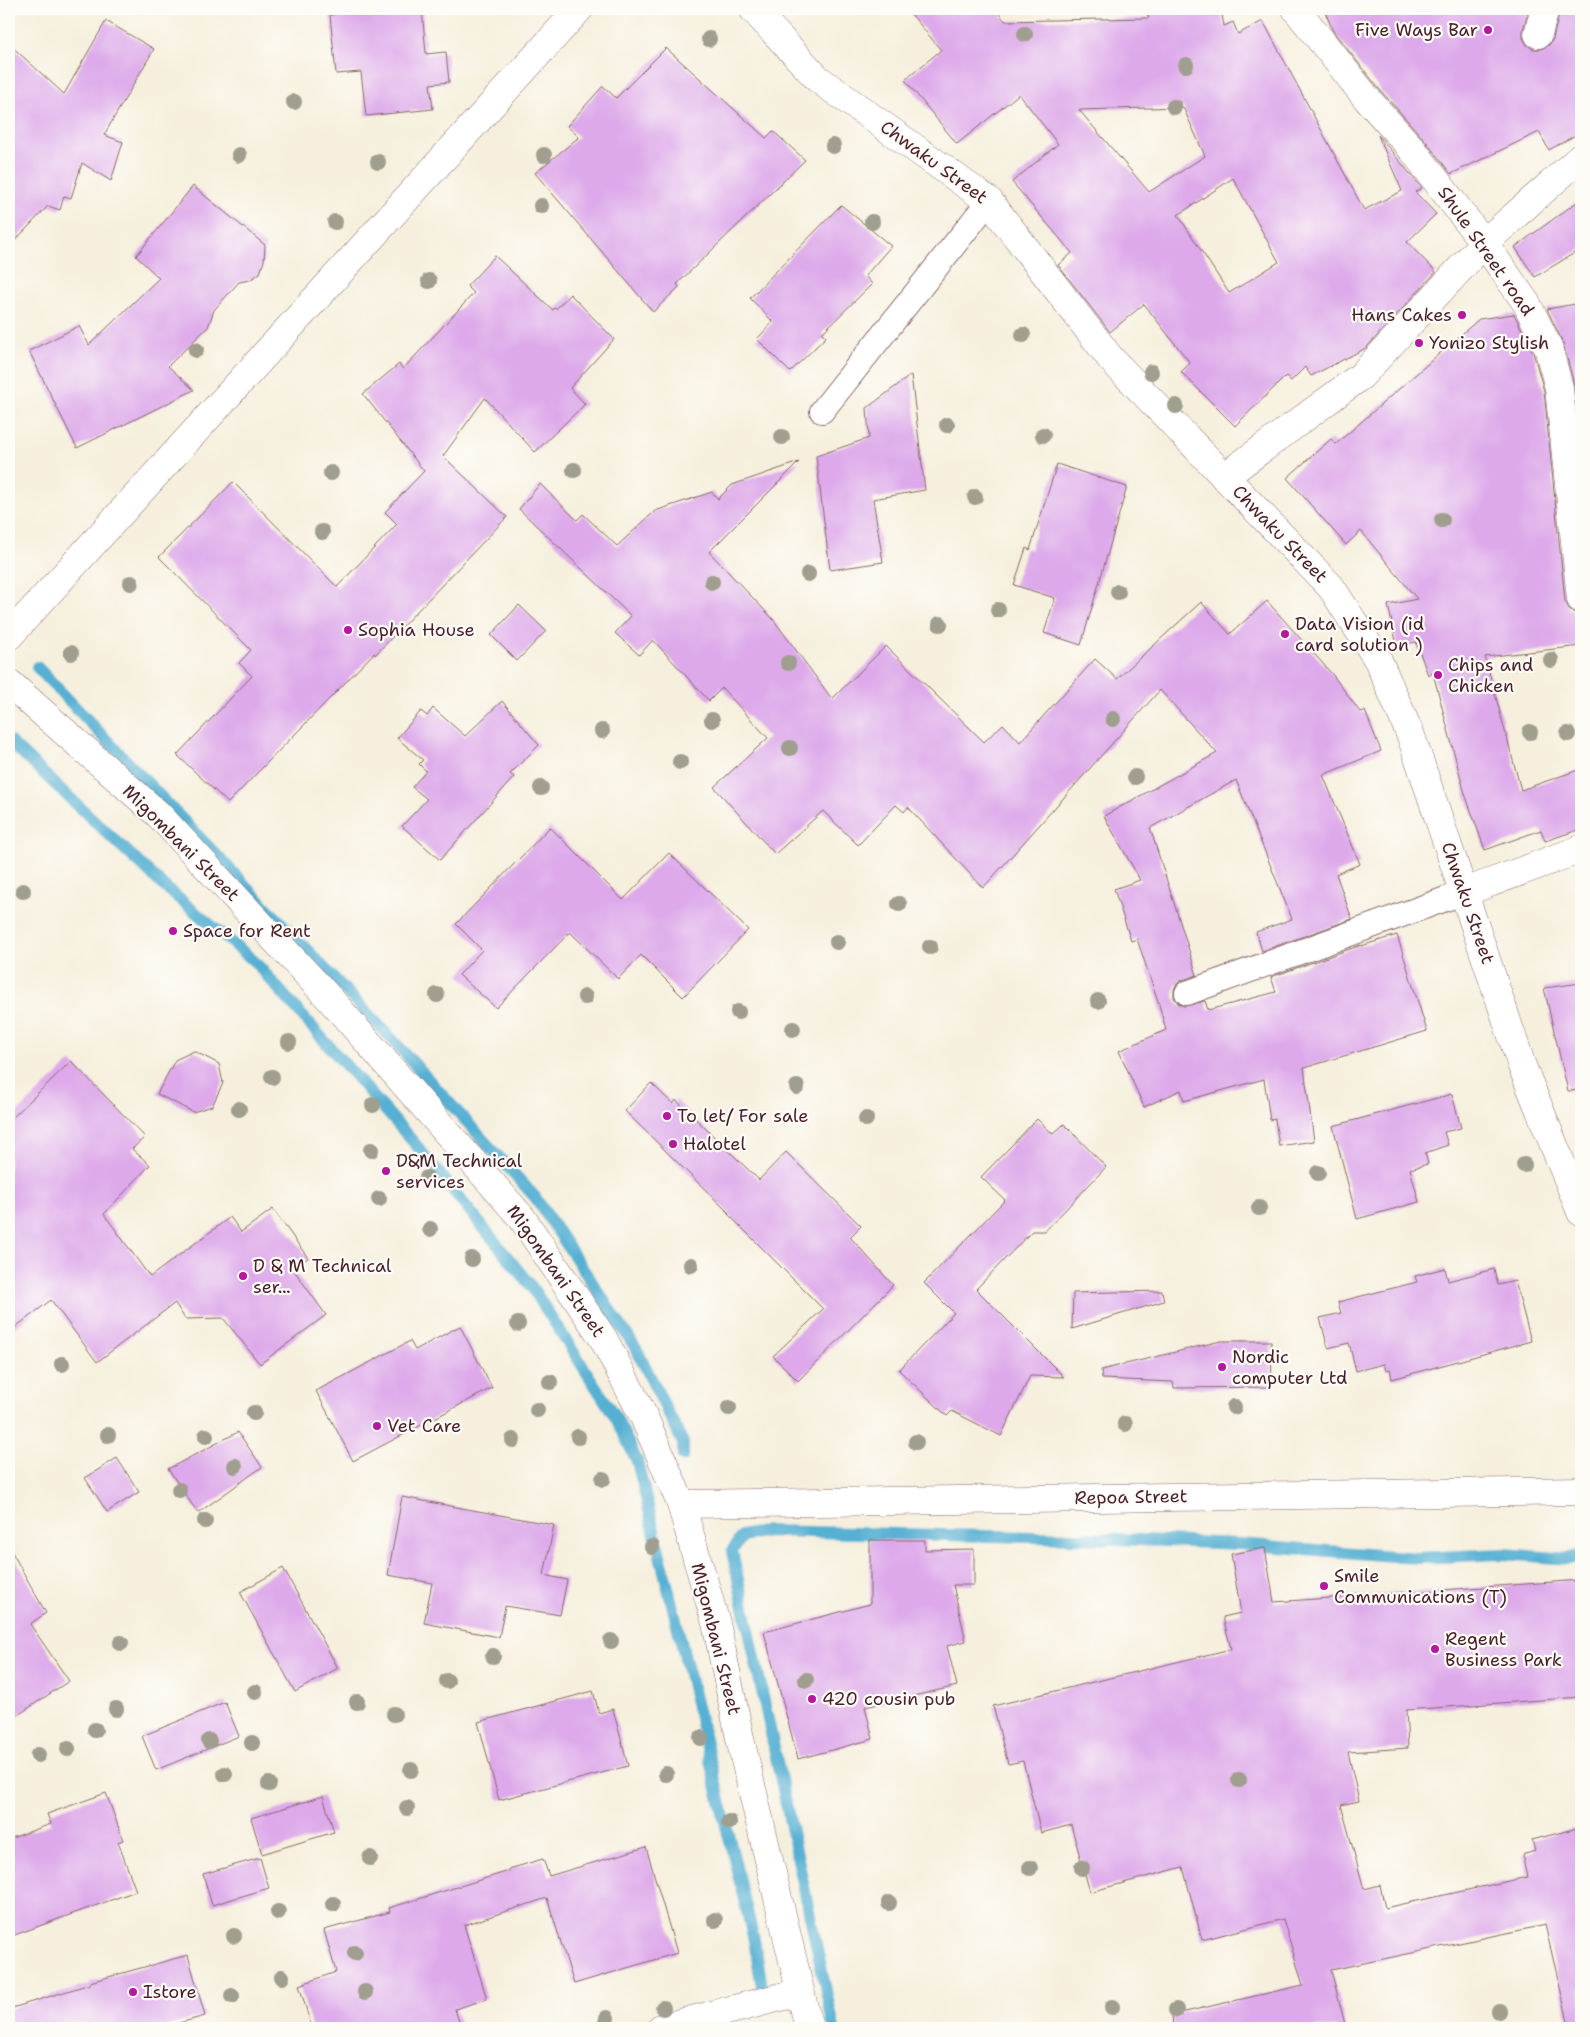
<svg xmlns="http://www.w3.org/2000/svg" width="1590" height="2037" font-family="'Shantell Sans',sans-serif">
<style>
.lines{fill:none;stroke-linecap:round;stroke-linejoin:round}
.stream{stroke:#56b0d3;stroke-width:12}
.building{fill:#dda9ea;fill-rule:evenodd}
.lane-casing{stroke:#866869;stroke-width:26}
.street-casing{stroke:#866869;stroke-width:29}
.secondary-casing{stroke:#866869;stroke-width:29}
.lane{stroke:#fff;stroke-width:24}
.street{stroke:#fff;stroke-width:28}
.secondary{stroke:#fff;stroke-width:28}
.tree{fill:#a09e8f}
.poi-dot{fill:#b5179e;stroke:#fdfcf7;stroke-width:2}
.labels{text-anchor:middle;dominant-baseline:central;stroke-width:4.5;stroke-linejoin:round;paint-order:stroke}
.poi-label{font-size:18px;fill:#4a1f2b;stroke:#fdfcf7;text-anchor:start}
.street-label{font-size:18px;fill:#4a1f2b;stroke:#fdfcf7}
</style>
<rect width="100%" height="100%" fill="#fdfcf7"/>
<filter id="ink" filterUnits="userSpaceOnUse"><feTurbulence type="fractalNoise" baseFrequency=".02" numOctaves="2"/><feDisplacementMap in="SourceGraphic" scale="10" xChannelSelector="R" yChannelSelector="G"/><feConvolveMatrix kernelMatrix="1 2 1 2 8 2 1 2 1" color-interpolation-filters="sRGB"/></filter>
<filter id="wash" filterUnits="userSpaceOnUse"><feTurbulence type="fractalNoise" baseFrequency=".0096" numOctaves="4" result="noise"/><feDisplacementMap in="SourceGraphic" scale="20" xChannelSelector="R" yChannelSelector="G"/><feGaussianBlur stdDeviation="1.12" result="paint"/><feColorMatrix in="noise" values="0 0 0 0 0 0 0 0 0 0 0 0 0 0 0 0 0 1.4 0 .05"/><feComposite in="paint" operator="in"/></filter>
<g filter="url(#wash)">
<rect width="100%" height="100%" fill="#f6efdd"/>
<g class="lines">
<g class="stream">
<polyline points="37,667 389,1036 535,1197 637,1350 683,1443 683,1456"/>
<polyline points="9,741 165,887 254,961 416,1145 531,1286 616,1418 637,1461 754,1940 764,1998"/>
<polyline points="834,2028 732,1551 742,1536 767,1531 1117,1539 1240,1544 1418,1558 1503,1554 1569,1559 1581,1555"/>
</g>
</g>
<g id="blocks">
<g class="building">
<polygon points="340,9 422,9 426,54 446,52 449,82 430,84 433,109 366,116 361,72 336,74 330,15 340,13"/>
<path d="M 907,9 L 995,9 L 1005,21 L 1149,18 L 1146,9 L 1221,9 L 1224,26 L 1233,22 L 1238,34 L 1263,21 L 1364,210 L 1402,191 L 1378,135 L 1422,188 L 1415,192 L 1436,214 L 1407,242 L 1436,272 L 1366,348 L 1311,376 L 1305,367 L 1291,381 L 1286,376 L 1235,426 L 1181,372 L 1190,363 L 1144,304 L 1110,332 L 1058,265 L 1072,253 L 1012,182 L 1058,144 L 1019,94 L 957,144 L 905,80 L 941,50 ZM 1183,107 L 1205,156 L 1149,192 L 1079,110 ZM 1233,178 L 1279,262 L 1229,293 L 1178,215 Z"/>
<polygon points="1324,9 1529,9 1523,30 1523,38 1527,45 1533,49 1541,49 1549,45 1553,39 1560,9 1581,9 1581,132 1549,150 1539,132 1451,174 1424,139 1380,90 1333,31"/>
<polygon points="106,21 154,49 104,135 123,142 111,181 82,163 71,198 64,196 60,210 48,206 9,247 9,44 64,94"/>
<polygon points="666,48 766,138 773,131 805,160 677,284 679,287 653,312 535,173 579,137 567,126 603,86 616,98"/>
<polygon points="193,186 265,245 264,261 260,273 250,280 239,282 214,310 208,327 168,366 194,390 77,448 29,351 79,326 89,345 159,278 136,256"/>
<polygon points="1581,199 1581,249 1535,277 1515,247"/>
<polygon points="841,205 891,246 865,276 872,284 822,333 826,337 790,372 757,339 773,322 750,298"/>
<polygon points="495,256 553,310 555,308 556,309 570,294 614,339 570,388 585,404 535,452 485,398 443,456 507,517 375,655 374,653 228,803 177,755 252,676 239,663 251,650 159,557 233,482 337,587 397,524 385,512 424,471 363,394 399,364 403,369 474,293 467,286"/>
<polygon points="1581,303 1581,451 1574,384 1563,343 1547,309"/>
<polygon points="1514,314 1533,352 1544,391 1565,601 1569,609 1577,614 1581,646 1485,657 1521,790 1581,769 1581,829 1545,841 1541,830 1485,850 1465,794 1433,673 1428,675 1416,642 1397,646 1388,605 1417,599 1361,531 1346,545 1287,478 1331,439 1336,444 1479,319"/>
<polygon points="911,375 925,490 873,499 883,562 830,570 816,456 869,438 867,408"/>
<polygon points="799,462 709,552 773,619 832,699 886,646 984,742 1003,724 1020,742 1095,659 1117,679 1201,602 1230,634 1267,601 1332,674 1360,712 1365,711 1381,751 1323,775 1360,864 1336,874 1352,919 1262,951 1256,932 1292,919 1236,780 1150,828 1197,975 1182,980 1176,985 1174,990 1174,998 1179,1004 1184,1006 1205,1001 1208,1010 1276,992 1271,977 1361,945 1361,946 1397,935 1427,1031 1304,1068 1314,1141 1279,1146 1275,1119 1270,1120 1264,1079 1184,1101 1181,1090 1144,1107 1119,1051 1166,1030 1158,1001 1137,939 1131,941 1114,889 1140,880 1104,816 1217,753 1160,690 983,888 908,807 904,812 896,805 858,845 823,811 775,854 714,787 768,738 722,688 709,701 653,640 639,655 615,633 631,616 519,509 540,484 577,520 583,514 617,546 655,511 712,492 718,499 732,485"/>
<polygon points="1057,464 1127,487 1081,645 1044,633 1055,598 1014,585 1026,548 1030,550"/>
<polygon points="519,605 546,631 517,661 491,635"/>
<polygon points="502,701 539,745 510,774 514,777 440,860 402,826 427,799 412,787 426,771 419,764 423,760 397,738 421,711 427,716 433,708 465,736"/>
<polygon points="550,827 623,900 669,853 748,930 683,997 641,955 618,979 570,932 496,1008 459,975 482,950 456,924"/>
<polygon points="1581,983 1581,1090 1568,1091 1544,988"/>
<polygon points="194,1051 219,1064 223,1083 212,1106 193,1112 157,1094 175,1060"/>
<polygon points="71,1061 145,1137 132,1149 150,1165 104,1214 150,1277 230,1217 241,1232 273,1209 308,1258 293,1269 326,1315 260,1364 223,1318 185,1319 175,1303 97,1362 51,1300 9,1332 9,1121"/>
<polygon points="651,1083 673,1104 676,1100 759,1180 786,1152 861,1226 850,1237 893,1285 798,1381 773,1356 823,1309 728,1214 729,1213 625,1111"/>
<polygon points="1452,1094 1461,1128 1444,1132 1448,1145 1425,1153 1428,1164 1410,1169 1419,1202 1357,1219 1333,1126"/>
<polygon points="1037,1119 1053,1134 1064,1124 1106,1167 1045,1231 1032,1231 976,1289 1064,1377 1030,1376 1001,1436 952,1411 947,1416 899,1370 954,1313 924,1283 1005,1200 981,1177"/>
<polygon points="1445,1268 1448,1281 1494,1269 1498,1285 1515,1281 1531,1341 1392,1379 1390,1369 1386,1370 1384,1364 1356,1371 1349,1343 1328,1348 1320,1318 1341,1313 1338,1302 1417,1282 1415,1276"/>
<polygon points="1162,1291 1164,1301 1072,1329 1073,1293"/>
<polygon points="460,1326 492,1388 353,1461 316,1391 410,1341 415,1350"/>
<polygon points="1221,1341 1271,1341 1272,1387 1174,1388 1173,1382 1102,1379 1101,1370"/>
<polygon points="238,1432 262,1467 198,1513 168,1469"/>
<polygon points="117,1458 139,1492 107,1512 85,1478"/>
<polygon points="402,1497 554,1525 544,1575 567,1580 560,1615 505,1606 499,1637 424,1623 432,1583 388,1575"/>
<polygon points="870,1540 925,1540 925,1550 974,1549 974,1585 953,1585 966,1641 947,1646 957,1686 865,1707 873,1739 798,1759 764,1632 870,1604"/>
<polygon points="9,1547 46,1613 30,1624 69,1681 9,1721"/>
<polygon points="1265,1548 1274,1602 1581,1580 1581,1697 1406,1710 1408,1748 1348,1752 1359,1801 1341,1805 1364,1889 1380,1885 1385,1908 1527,1877 1522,1855 1535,1851 1532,1840 1581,1827 1581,2024 1569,2025 1545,1925 1331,1970 1346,2028 1173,2028 1172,2015 1303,1985 1283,1919 1202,1940 1183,1867 1090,1892 1071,1825 1041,1833 1023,1761 1008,1764 993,1706 1231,1649 1223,1617 1241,1613 1231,1554"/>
<polygon points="283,1568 338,1668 295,1692 240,1592"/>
<polygon points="593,1691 599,1713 613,1709 628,1766 499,1800 478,1722"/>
<polygon points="225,1702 239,1736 156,1770 142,1736"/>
<polygon points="106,1793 123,1840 118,1842 136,1891 9,1937 9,1839 51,1824 47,1814"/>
<polygon points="323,1796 334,1832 262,1854 251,1818"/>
<polygon points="646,1847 677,1953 574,1984 547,1898 464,1925 487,1999 455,2009 461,2028 312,2028 299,1985 336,1972 324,1930 390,1912 389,1908 509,1871 509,1869 543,1859 549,1876"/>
<polygon points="260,1858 269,1888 212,1905 203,1874"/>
<polygon points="188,1955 205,2016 161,2028 9,2028 9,2009 90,1984 90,1982"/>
</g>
</g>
</g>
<g filter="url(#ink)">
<use href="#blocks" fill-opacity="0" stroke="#866869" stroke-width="1"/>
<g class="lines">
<g class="lane-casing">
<g id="lane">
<polyline points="822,411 989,201"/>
<polyline points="1187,993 1465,892"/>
</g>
</g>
<g class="street-casing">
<g id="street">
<polyline points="1296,9 1368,100 1412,149 1484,243 1527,304 1548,347 1559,388 1581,599"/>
<polyline points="1538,34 1545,9"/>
<polyline points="1224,477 1361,376 1484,243 1581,157"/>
<polyline points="9,636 579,9"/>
<polyline points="1465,892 1581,849"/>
<polyline points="661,2028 800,1992"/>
</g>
</g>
<g class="secondary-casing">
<g id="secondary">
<polyline points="753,9 818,79 989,201 1111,359 1331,587 1378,660 1411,736 1522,1066 1581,1212"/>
<polyline points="9,683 158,814 330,999 522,1218 603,1338 644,1417 681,1504 716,1623 741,1743 809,2028"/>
<polyline points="681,1504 1581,1491"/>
</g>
</g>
<use href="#lane" class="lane"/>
<use href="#street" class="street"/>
<use href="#secondary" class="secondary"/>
</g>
<g class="tree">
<circle cx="1025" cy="34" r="8"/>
<circle cx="709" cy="39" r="8"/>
<circle cx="1186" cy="65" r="8"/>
<circle cx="294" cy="102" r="8"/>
<circle cx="1174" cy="107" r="8"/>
<circle cx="833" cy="146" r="8"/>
<circle cx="239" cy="155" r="8"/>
<circle cx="544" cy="155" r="8"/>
<circle cx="378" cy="162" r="8"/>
<circle cx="541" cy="206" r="8"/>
<circle cx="335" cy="222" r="8"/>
<circle cx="872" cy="222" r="8"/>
<circle cx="429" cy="281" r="8"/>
<circle cx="1023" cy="335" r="8"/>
<circle cx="196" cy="350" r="8"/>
<circle cx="1151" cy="372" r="8"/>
<circle cx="1176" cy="406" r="8"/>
<circle cx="947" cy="425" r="8"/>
<circle cx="1043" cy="435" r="8"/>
<circle cx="782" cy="437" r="8"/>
<circle cx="574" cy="470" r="8"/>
<circle cx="331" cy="473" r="8"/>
<circle cx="975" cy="497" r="8"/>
<circle cx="1442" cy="520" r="8"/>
<circle cx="322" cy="532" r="8"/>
<circle cx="808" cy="574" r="8"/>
<circle cx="712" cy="582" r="8"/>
<circle cx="131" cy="583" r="8"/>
<circle cx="1118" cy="592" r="8"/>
<circle cx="998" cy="610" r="8"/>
<circle cx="940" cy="624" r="8"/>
<circle cx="71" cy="653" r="8"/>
<circle cx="1551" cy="660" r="8"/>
<circle cx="788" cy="663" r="8"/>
<circle cx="1113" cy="719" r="8"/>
<circle cx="712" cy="720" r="8"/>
<circle cx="602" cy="731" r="8"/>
<circle cx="1530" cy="732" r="8"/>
<circle cx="1568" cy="734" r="8"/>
<circle cx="790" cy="748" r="8"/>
<circle cx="680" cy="762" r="8"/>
<circle cx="1135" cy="777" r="8"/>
<circle cx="541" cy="788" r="8"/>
<circle cx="23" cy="891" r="8"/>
<circle cx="899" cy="904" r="8"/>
<circle cx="837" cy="942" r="8"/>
<circle cx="930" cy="947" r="8"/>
<circle cx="437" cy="995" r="8"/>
<circle cx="585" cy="997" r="8"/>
<circle cx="1098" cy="1001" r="8"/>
<circle cx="738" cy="1012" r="8"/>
<circle cx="793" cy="1029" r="8"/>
<circle cx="289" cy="1042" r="8"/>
<circle cx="272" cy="1077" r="8"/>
<circle cx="797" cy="1087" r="8"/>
<circle cx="373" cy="1105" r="8"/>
<circle cx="239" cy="1109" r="8"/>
<circle cx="866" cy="1119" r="8"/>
<circle cx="371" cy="1150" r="8"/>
<circle cx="1524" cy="1165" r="8"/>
<circle cx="1318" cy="1173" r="8"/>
<circle cx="427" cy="1178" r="8"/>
<circle cx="379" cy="1199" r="8"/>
<circle cx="1259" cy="1208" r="8"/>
<circle cx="430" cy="1229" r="8"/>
<circle cx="472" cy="1259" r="8"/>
<circle cx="691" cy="1265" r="8"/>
<circle cx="518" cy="1324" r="8"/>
<circle cx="62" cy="1364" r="8"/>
<circle cx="550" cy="1382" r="8"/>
<circle cx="1234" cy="1407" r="8"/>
<circle cx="729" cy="1408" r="8"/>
<circle cx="537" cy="1410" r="8"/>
<circle cx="254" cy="1413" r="8"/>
<circle cx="1125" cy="1424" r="8"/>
<circle cx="108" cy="1435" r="8"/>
<circle cx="206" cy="1436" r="8"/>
<circle cx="578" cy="1437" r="8"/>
<circle cx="513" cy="1440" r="8"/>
<circle cx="916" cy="1442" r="8"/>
<circle cx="235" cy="1466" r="8"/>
<circle cx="603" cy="1479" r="8"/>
<circle cx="179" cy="1490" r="8"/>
<circle cx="205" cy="1521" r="8"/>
<circle cx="652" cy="1547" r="8"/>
<circle cx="611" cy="1641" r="8"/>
<circle cx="121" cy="1643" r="8"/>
<circle cx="493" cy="1656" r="8"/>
<circle cx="806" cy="1680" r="8"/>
<circle cx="447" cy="1681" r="8"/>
<circle cx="255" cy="1692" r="8"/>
<circle cx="357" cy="1702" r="8"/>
<circle cx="116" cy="1709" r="8"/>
<circle cx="394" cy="1714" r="8"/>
<circle cx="95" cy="1730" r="8"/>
<circle cx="701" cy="1738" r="8"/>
<circle cx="209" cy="1741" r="8"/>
<circle cx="252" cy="1743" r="8"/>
<circle cx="68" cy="1749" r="8"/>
<circle cx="38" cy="1755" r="8"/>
<circle cx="411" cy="1770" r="8"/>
<circle cx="225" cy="1774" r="8"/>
<circle cx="666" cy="1774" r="8"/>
<circle cx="1239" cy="1780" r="8"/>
<circle cx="269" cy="1784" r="8"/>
<circle cx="407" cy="1808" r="8"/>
<circle cx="729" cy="1822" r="8"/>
<circle cx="370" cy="1858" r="8"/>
<circle cx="1030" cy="1868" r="8"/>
<circle cx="1082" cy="1868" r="8"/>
<circle cx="889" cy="1903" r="8"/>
<circle cx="333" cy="1904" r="8"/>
<circle cx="278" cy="1912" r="8"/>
<circle cx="715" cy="1920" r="8"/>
<circle cx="234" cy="1936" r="8"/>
<circle cx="355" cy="1953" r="8"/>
<circle cx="282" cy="1977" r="8"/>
<circle cx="365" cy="1992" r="8"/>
<circle cx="232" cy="1996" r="8"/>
<circle cx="1112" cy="2007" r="8"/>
<circle cx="663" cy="2008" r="8"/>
<circle cx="1176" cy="2010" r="8"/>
<circle cx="1499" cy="2011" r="8"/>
<circle cx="607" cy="2018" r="8"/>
</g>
</g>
<g class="poi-dot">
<circle cx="1488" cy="30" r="5"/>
<circle cx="1462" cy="315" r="5"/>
<circle cx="1419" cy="343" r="5"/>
<circle cx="348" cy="630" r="5"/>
<circle cx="1285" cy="634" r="5"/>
<circle cx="1438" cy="675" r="5"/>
<circle cx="173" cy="931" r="5"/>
<circle cx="667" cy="1116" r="5"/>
<circle cx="673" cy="1144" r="5"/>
<circle cx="386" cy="1171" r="5"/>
<circle cx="243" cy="1276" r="5"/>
<circle cx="1222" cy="1367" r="5"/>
<circle cx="377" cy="1426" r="5"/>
<circle cx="1324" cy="1586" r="5"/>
<circle cx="1435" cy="1649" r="5"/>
<circle cx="812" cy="1699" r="5"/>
<circle cx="133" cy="1992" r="5"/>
</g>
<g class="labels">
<g class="poi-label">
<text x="1478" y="30" text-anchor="end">Five Ways Bar</text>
<text x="1452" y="315" text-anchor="end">Hans Cakes</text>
<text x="1429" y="343">Yonizo Stylish</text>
<text x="1295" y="624">Data Vision (id<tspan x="1295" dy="21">card solution )</tspan></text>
<text x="358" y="630">Sophia House</text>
<text x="1448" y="665">Chips and<tspan x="1448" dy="21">Chicken</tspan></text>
<text x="183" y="931">Space for Rent</text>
<text x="677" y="1116">To let/ For sale</text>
<text x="683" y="1144">Halotel</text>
<text x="396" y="1161">D&amp;M Technical<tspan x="396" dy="21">services</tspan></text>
<text x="253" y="1266">D &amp; M Technical<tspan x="253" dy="21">ser...</tspan></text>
<text x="1232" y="1357">Nordic<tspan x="1232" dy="21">computer Ltd</tspan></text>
<text x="387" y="1426">Vet Care</text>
<text x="1334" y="1576">Smile<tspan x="1334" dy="21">Communications (T)</tspan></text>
<text x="1445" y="1639">Regent<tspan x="1445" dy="21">Business Park</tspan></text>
<text x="822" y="1699">420 cousin pub</text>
<text x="143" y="1992">Istore</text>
</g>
<g class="street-label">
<text transform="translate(934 162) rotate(36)">Chwaku Street</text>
<text transform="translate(1486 251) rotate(55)">Shule Street road</text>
<text transform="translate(1280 534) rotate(46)">Chwaku Street</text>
<text transform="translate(181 843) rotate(45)">Migombani Street</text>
<text transform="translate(1468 903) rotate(71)">Chwaku Street</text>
<text transform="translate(556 1271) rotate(55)">Migombani Street</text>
<text transform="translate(1131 1497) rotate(-1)">Repoa Street</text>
<text transform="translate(716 1639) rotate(76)">Migombani Street</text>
</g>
</g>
<rect width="1590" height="2037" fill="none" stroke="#fdfcf7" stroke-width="30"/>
</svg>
